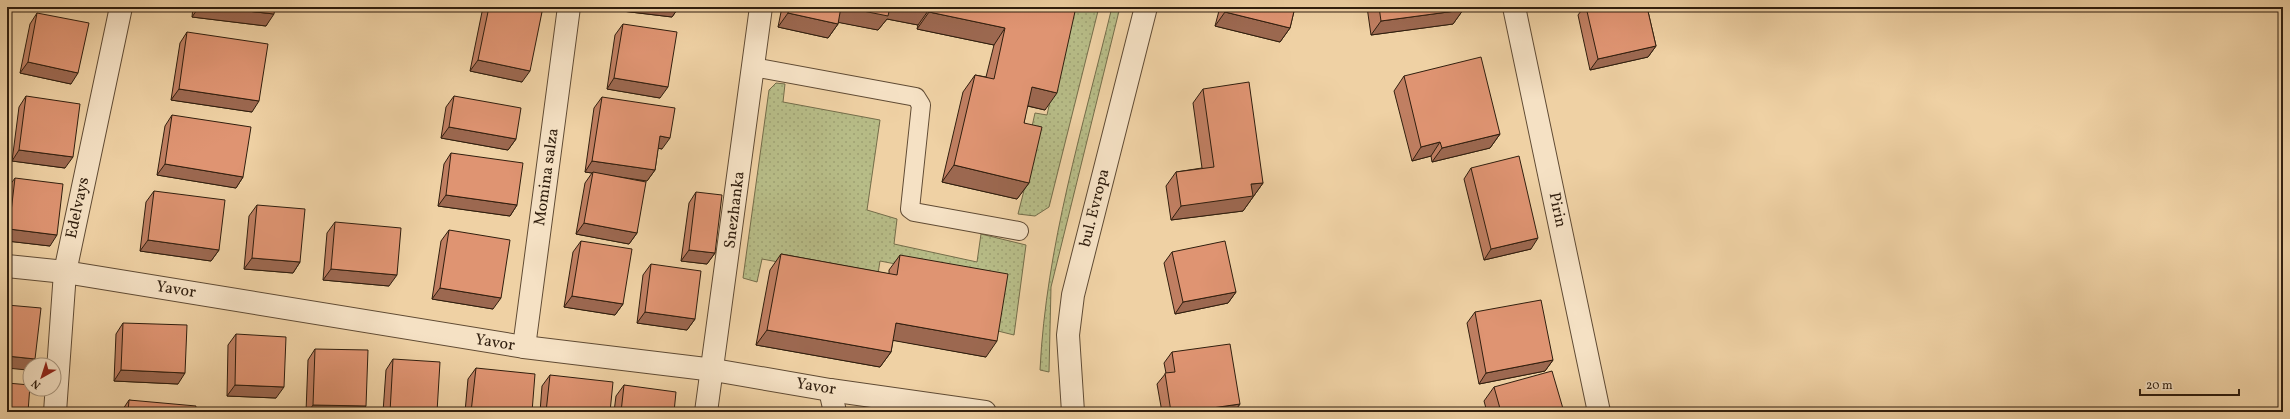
<svg xmlns="http://www.w3.org/2000/svg" width="2290" height="419" font-family="Vollkorn,serif">
<style>
.grass{fill:url(#grass-dots);stroke:#746d4a}
.lines{fill:none;stroke-linecap:round;stroke-linejoin:round}
.service-casing{stroke:#604b34;stroke-width:20}
.minor-casing{stroke:#604b34;stroke-width:24}
.tertiary-casing{stroke:#604b34;stroke-width:24}
.service{stroke:#f5e1c4;stroke-width:18}
.minor{stroke:#f5e1c4;stroke-width:22}
.tertiary{stroke:#f5e1c4;stroke-width:22}
.wall{fill:#c07f62;stroke:#301e0e}
.shaded-wall{fill:#9c6850;stroke:#301e0e}
.building{fill:#df9472;stroke:#301e0e}
.labels{text-anchor:middle;dominant-baseline:central;stroke-width:3.5;stroke-linejoin:round;paint-order:stroke}
.street-label{font-size:16px;fill:#301e0e;stroke:#f5e1c4}
</style>
<defs>
<pattern id="grass-dots" width="8" height="8" patternUnits="userSpaceOnUse"><rect width="8" height="8" fill="#b7bc87"/><path d="M2 2h.1M6 6h.1" fill="none" stroke="#9ea173" stroke-width="1.8" stroke-linecap="round"/></pattern>
</defs>
<rect width="100%" height="100%" fill="#efd1a4"/>
<filter id="stains"><feTurbulence type="fractalNoise" baseFrequency=".005" numOctaves="4"/><feColorMatrix values="0 0 0 0 .2 0 0 0 0 .09 0 0 0 0 .02 0 0 0 .5 -.17"/></filter>
<radialGradient id="worn" r=".72"><stop offset=".6" stop-color="#630" stop-opacity="0"/><stop offset="1" stop-color="#630" stop-opacity=".3"/></radialGradient>
<g class="grass">
<polygon points="1045,7 1099,7 1049,207 1035,216 1018,214 1036,143 1029,140 1035,113 1047,115 1068,18"/>
<path d="M 1112,7 L 1120,7 L 1051,287 L 1049,372 L 1040,370 C 1046,246 1083,127 1112,7 Z"/>
<polygon points="776,83 785,84 783,102 880,120 867,210 897,219 894,244 977,262 981,234 1026,245 1014,335 994,330 1000,284 880,261 877,280 762,259 757,282 743,278 769,90"/>
</g>
<g class="lines">
<g class="service-casing">
<polyline id="service" points="753,67 916,97 921,105 910,209 914,212 1019,231"/>
</g>
<g class="minor-casing">
<g id="minor">
<polyline points="1514,7 1599,412"/>
<polyline points="7,266 65,272 524,347 714,370 830,390 985,412"/>
<polyline points="524,347 569,7"/>
<polyline points="830,390 835,412"/>
<polyline points="55,412 65,272 121,7"/>
<polyline points="706,412 761,7"/>
</g>
</g>
<g class="tertiary-casing">
<polyline id="tertiary" points="1073,412 1068,335 1073,295 1146,7"/>
</g>
<use href="#service" class="service"/>
<use href="#minor" class="minor"/>
<use href="#tertiary" class="tertiary"/>
</g>
<g class="wall">
<polygon points="193,7 275,7 266,26 192,17"/>
<polygon points="483,7 543,7 522,82 470,71"/>
<polygon points="622,7 679,7 672,17 622,11"/>
<polygon points="782,7 1076,7 1045,110 1027,106 1024,123 1029,183 1017,199 942,182 963,92 975,75 986,77 994,45 917,29 918,25 887,19 878,30 838,22 838,24 828,38 778,27"/>
<polygon points="1220,7 1295,7 1290,28 1280,42 1215,26"/>
<polygon points="1367,7 1462,7 1463,10 1453,24 1371,35"/>
<polygon points="1584,7 1647,7 1656,46 1648,57 1590,70 1578,15"/>
<polygon points="37,13 71,84 20,73 30,24"/>
<polygon points="623,24 660,98 607,89 615,35"/>
<polygon points="187,32 252,112 171,100 180,43"/>
<polygon points="1404,76 1500,134 1490,148 1432,162 1431,156 1412,161 1394,91"/>
<polygon points="1203,89 1263,183 1243,211 1171,220 1166,186 1176,172 1202,168 1193,103"/>
<polygon points="26,96 65,168 12,161 19,107"/>
<polygon points="454,96 516,139 508,150 441,138 446,107"/>
<polygon points="602,97 662,149 658,148 655,170 647,181 636,180 637,233 629,244 576,234 585,183 592,173 585,172 594,108"/>
<polygon points="172,115 243,177 236,188 157,175 165,126"/>
<polygon points="451,153 517,205 510,216 438,206 444,164"/>
<polygon points="1471,168 1531,249 1484,260 1464,179"/>
<polygon points="15,178 50,246 7,241 7,189"/>
<polygon points="154,191 219,250 211,261 140,251 146,202"/>
<polygon points="696,192 715,253 707,264 681,261 689,203"/>
<polygon points="257,205 300,262 293,273 244,269 249,216"/>
<polygon points="335,222 389,286 323,280 327,233"/>
<polygon points="449,230 493,309 432,299 441,241"/>
<polygon points="581,241 623,304 615,315 564,307 573,252"/>
<polygon points="1172,252 1236,292 1228,303 1175,314 1164,263"/>
<polygon points="781,254 889,274 889,270 900,255 986,357 893,340 891,352 880,367 756,345 770,270"/>
<polygon points="651,264 695,319 687,330 637,323 643,275"/>
<polygon points="1475,312 1553,360 1545,371 1479,384 1467,323"/>
<polygon points="123,323 178,384 114,381 116,334"/>
<polygon points="236,334 276,398 227,396 228,345"/>
<polygon points="315,349 362,412 306,412 308,360"/>
<polygon points="1172,352 1240,404 1234,412 1162,412 1157,384 1166,373 1164,363"/>
<polygon points="393,359 437,412 383,412 386,370"/>
<polygon points="476,368 532,412 465,412 468,379"/>
<polygon points="550,375 610,412 540,412 542,386"/>
<polygon points="624,385 674,412 614,412 616,396"/>
<polygon points="1494,387 1564,412 1487,412 1484,401"/>
<polygon points="129,400 195,412 121,412"/>
</g>
<g class="shaded-wall">
<polygon points="74,7 83,7 82,9"/>
<polygon points="199,7 211,7 274,14 266,26 192,17"/>
<polygon points="625,7 679,7 672,17 622,11"/>
<polygon points="841,7 908,7 928,11 918,25 887,19 878,30 831,21"/>
<polygon points="1463,10 1453,24 1371,35 1381,21"/>
<polygon points="929,12 1005,28 994,45 917,29"/>
<polygon points="1225,12 1290,28 1280,42 1215,26"/>
<polygon points="788,13 838,24 828,38 778,27"/>
<polygon points="1656,46 1648,57 1590,70 1598,59"/>
<polygon points="478,60 530,71 522,82 470,71"/>
<polygon points="28,62 78,73 71,84 20,73"/>
<polygon points="614,78 668,87 660,98 607,89"/>
<polygon points="1032,87 1057,93 1045,110 1020,104"/>
<polygon points="179,89 259,101 252,112 171,100"/>
<polygon points="449,127 516,139 508,150 441,138"/>
<polygon points="1500,134 1490,148 1432,162 1442,148"/>
<polygon points="660,136 670,138 662,149 652,147"/>
<polygon points="1440,142 1431,156 1412,161 1421,147"/>
<polygon points="19,150 73,157 65,168 12,161"/>
<polygon points="592,161 655,170 647,181 593,173 593,172 592,173 585,172"/>
<polygon points="165,164 243,177 236,188 157,175"/>
<polygon points="954,165 1029,183 1017,199 942,182"/>
<polygon points="1263,183 1243,211 1171,220 1181,206 1251,184"/>
<polygon points="446,195 517,205 510,216 438,206"/>
<polygon points="584,223 637,233 629,244 576,234"/>
<polygon points="9,229 57,235 50,246 7,241 7,232"/>
<polygon points="1538,238 1531,249 1484,260 1491,249"/>
<polygon points="148,240 219,250 211,261 140,251"/>
<polygon points="689,250 715,253 707,264 681,261"/>
<polygon points="252,258 300,262 293,273 244,269"/>
<polygon points="331,269 397,275 389,286 323,280"/>
<polygon points="440,288 501,298 493,309 432,299"/>
<polygon points="1236,292 1228,303 1175,314 1183,302"/>
<polygon points="572,296 623,304 615,315 564,307"/>
<polygon points="645,312 695,319 687,330 637,323"/>
<polygon points="896,323 997,341 986,357 885,339"/>
<polygon points="767,330 891,352 880,367 756,345"/>
<polygon points="7,356 35,359 31,365 30,365 30,366 27,370 7,368"/>
<polygon points="1553,360 1545,371 1479,384 1486,373"/>
<polygon points="121,370 185,373 178,384 114,381"/>
<polygon points="235,385 284,387 276,398 227,396"/>
<polygon points="1240,404 1234,412 1184,412"/>
<polygon points="313,405 366,406 362,412 308,412"/>
</g>
<g class="building">
<polygon points="211,7 275,7 274,14"/>
<polygon points="489,7 543,7 530,71 478,60"/>
<polygon points="789,7 841,7 838,24 788,13"/>
<polygon points="843,7 890,7 888,16"/>
<polygon points="908,7 928,7 928,11"/>
<polygon points="930,7 1076,7 1057,93 1032,87 1024,123 1042,127 1029,183 954,165 975,75 994,79 1005,28 929,12"/>
<polygon points="1226,7 1295,7 1290,28 1225,12"/>
<polygon points="1379,7 1462,7 1463,10 1381,21"/>
<polygon points="1586,7 1647,7 1656,46 1598,59"/>
<polygon points="37,13 89,23 78,73 28,62"/>
<polygon points="623,24 677,32 668,87 614,78"/>
<polygon points="187,32 268,44 259,101 179,89"/>
<polygon points="1481,57 1500,134 1442,148 1440,142 1421,147 1404,76"/>
<polygon points="1249,82 1263,183 1251,184 1253,196 1181,206 1176,172 1214,167 1203,89"/>
<polygon points="26,96 80,104 73,157 19,150"/>
<polygon points="454,96 521,108 516,139 449,127"/>
<polygon points="602,97 675,108 670,138 660,136 655,170 592,161"/>
<polygon points="172,115 251,127 243,177 165,164"/>
<polygon points="451,153 523,163 517,205 446,195"/>
<polygon points="1519,156 1538,238 1491,249 1471,168"/>
<polygon points="593,172 646,182 637,233 584,223"/>
<polygon points="15,178 63,184 57,235 9,229"/>
<polygon points="154,191 225,200 219,250 148,240"/>
<polygon points="696,192 722,195 715,253 689,250"/>
<polygon points="257,205 305,209 300,262 252,258"/>
<polygon points="335,222 401,228 397,275 331,269"/>
<polygon points="449,230 510,240 501,298 440,288"/>
<polygon points="581,241 632,249 623,304 572,296"/>
<polygon points="1225,241 1236,292 1183,302 1172,252"/>
<polygon points="781,254 897,275 900,255 1008,274 997,341 896,323 891,352 767,330"/>
<polygon points="651,264 701,271 695,319 645,312"/>
<polygon points="1541,300 1553,360 1486,373 1475,312"/>
<polygon points="7,305 41,308 35,359 7,356"/>
<polygon points="123,323 187,325 185,373 121,370"/>
<polygon points="236,334 286,337 284,387 235,385"/>
<polygon points="1230,344 1240,404 1184,412 1171,412 1165,373 1175,372 1172,352"/>
<polygon points="315,349 368,350 366,406 313,405"/>
<polygon points="393,359 440,362 437,412 390,412"/>
<polygon points="476,368 535,374 532,412 471,412"/>
<polygon points="1552,371 1564,412 1501,412 1494,387"/>
<polygon points="550,375 613,382 610,412 546,412"/>
<polygon points="7,383 30,385 28,412 7,412"/>
<polygon points="624,385 676,392 674,412 621,412"/>
<polygon points="129,400 196,406 195,412 128,412"/>
</g>
<g class="labels">
<g class="street-label">
<text transform="translate(547 177) rotate(-82)">Momina salza</text>
<text transform="translate(78 208) rotate(-78)">Edelvays</text>
<text transform="translate(1095 208) rotate(-76)">bul. Evropa</text>
<text transform="translate(735 210) rotate(-83)">Snezhanka</text>
<text transform="translate(1557 210) rotate(78)">Pirin</text>
<text transform="translate(176 290) rotate(9)">Yavor</text>
<text transform="translate(495 343) rotate(9)">Yavor</text>
<text transform="translate(816 387) rotate(9)">Yavor</text>
</g>
</g>
<rect width="2290" height="419" fill="none" stroke="#efd1a4" stroke-width="24"/>
<rect x="8" y="8" width="2274" height="403" fill="none" stroke="#301e0e" stroke-width="2"/>
<rect x="12" y="12" width="2266" height="395" fill="none" stroke="#301e0e"/>
<g transform="translate(42 377) rotate(219)"><circle r="19" fill="#f5e1c4" stroke="#a6937b"/>
<path d="M0-3L7 15L0 10L-7 15Z" fill="#8f2418"/>
<text y="-6" font-size="11" font-weight="bold" text-anchor="middle" fill="#301e0e">N</text>
</g>
<path d="M2140 389v6h99v-6" fill="none" stroke="#301e0e" stroke-width="2"/>
<text x="2146" y="389" font-size="12" fill="#301e0e" stroke="#f5e1c4" stroke-width="3" paint-order="stroke">20 m</text>
<rect width="100%" height="100%" filter="url(#stains)"/>
<rect width="100%" height="100%" fill="url(#worn)"/>
</svg>
